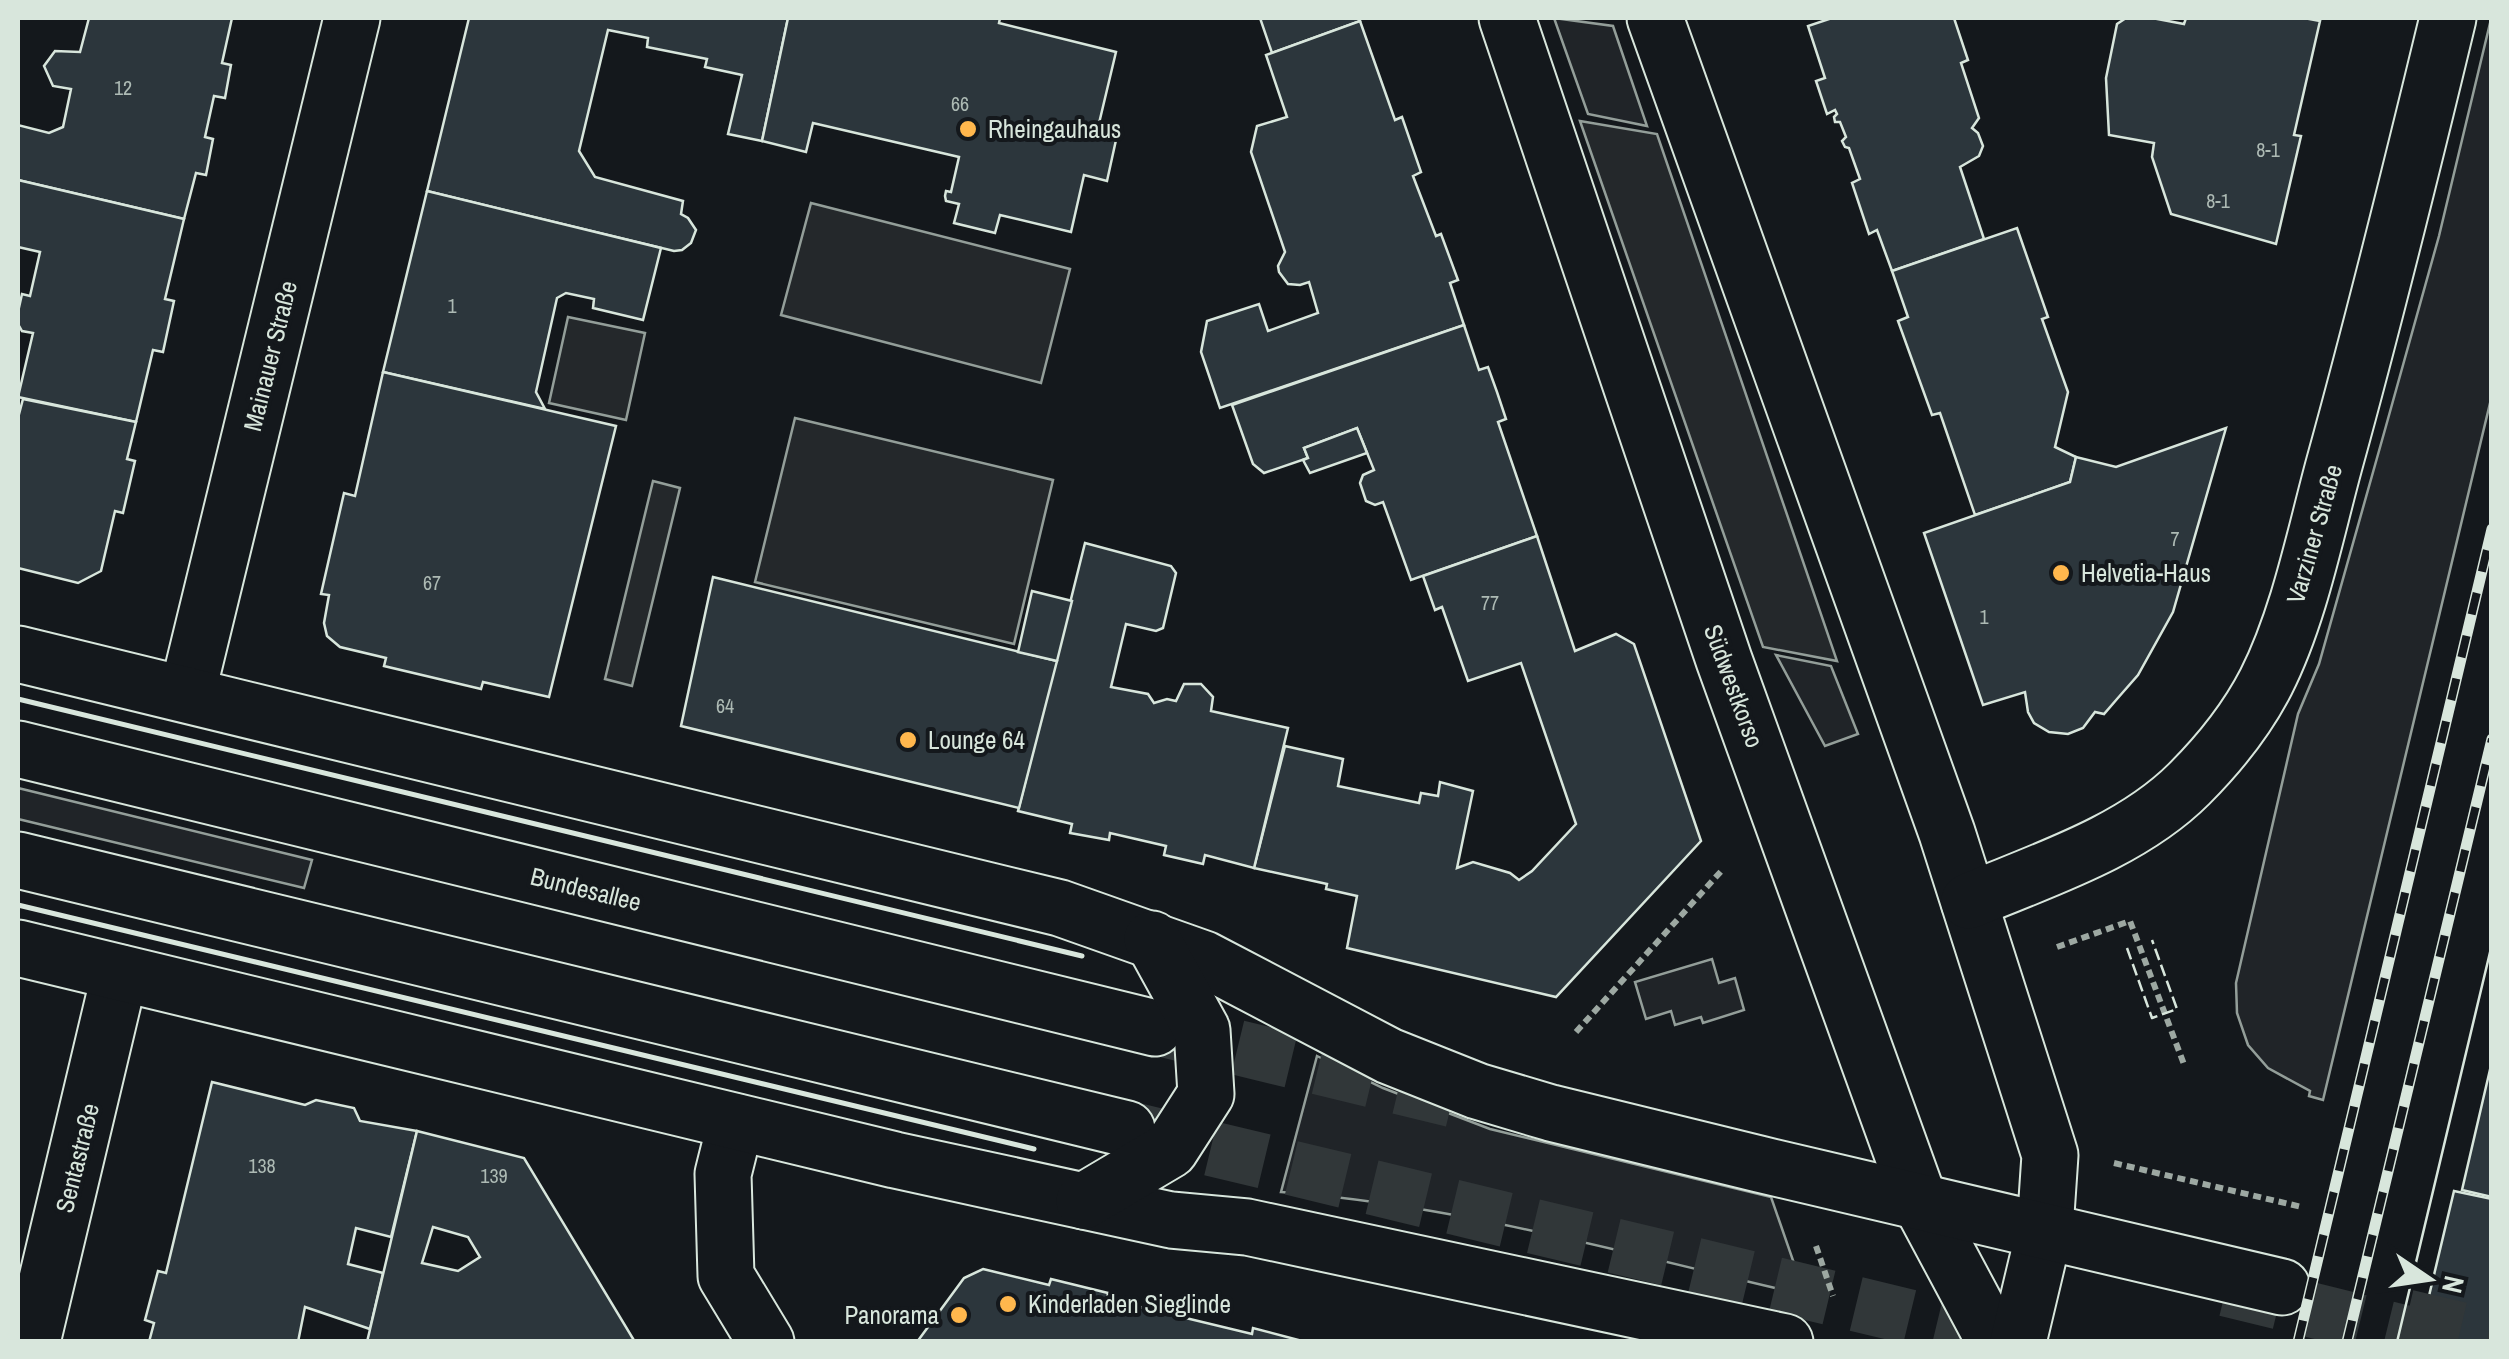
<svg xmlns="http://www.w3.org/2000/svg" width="2509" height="1359" font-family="'Archivo Narrow',sans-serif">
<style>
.green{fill:#202428;stroke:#939e99;stroke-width:2.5}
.parking{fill:#24282b;stroke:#939e99;stroke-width:2.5}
.building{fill:#2c363c;stroke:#d8e6dc;stroke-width:2.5;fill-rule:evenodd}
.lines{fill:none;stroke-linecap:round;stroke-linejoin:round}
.major-tunnel{stroke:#313739;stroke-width:55;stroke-dasharray:55 28;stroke-linecap:butt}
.minor-casing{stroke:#d8e6dc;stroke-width:59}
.major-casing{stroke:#d8e6dc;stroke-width:59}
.path{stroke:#9da8a2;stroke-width:6;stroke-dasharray:8 5;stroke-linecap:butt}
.minor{stroke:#14181c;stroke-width:55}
.major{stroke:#14181c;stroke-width:55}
.tram{stroke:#d8e6dc;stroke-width:2.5}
.rail-casing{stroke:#d8e6dc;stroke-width:11}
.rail{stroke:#14181c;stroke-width:8;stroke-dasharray:22;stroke-linecap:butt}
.fence{stroke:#d8e6dc;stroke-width:2.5;stroke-dasharray:12 5;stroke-linecap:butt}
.wall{stroke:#d8e6dc;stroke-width:5}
.poi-dot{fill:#ffb74d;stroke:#14181c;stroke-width:4}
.labels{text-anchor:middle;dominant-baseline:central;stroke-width:8;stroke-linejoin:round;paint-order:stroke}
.number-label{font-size:20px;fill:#adbab4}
.poi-label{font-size:25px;fill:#d8e6dc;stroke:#14181c;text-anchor:start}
.street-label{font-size:25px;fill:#d8e6dc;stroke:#14181c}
</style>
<rect width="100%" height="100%" fill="#14181c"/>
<g class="green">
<polygon points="1554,18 1613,26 1647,126 1588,114"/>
<polygon points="2491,19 2491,399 2323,1100 2309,1096 2310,1091 2268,1068 2248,1045 2237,1013 2236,983 2298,714 2319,664 2386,426 2439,236"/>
<polygon points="1776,655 1831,666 1858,734 1825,746"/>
<polygon points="18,788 312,860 304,888 18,819"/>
<polygon points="1712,959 1719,983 1735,978 1744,1010 1703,1023 1701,1017 1675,1025 1671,1011 1646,1019 1635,982"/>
<path d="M 1317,1056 L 1383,1088 L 1490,1129 L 1771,1197 L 1805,1295 C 1631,1255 1459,1205 1281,1192 Z"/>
</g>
<g class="parking">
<polygon points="1580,121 1657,134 1837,661 1763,647"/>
<polygon points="811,203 1070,269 1041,383 781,315"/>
<polygon points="568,317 645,333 626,420 549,403"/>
<polygon points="795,418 1053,480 1014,644 755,582"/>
<polygon points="653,481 680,488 632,686 605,679"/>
</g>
<g class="building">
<polygon points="89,18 232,18 222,63 231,65 225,98 214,96 205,137 213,139 206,175 196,173 184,219 18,180 18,125 49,133 63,127 71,89 53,86 44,66 55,51 80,52"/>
<polygon points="469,18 788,18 762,141 728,134 742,75 705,67 707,59 647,47 648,38 608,30 579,151 595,177 683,201 681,214 688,218 696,230 691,243 682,250 674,251 427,191"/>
<polygon points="788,18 1000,18 999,23 1116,52 1096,136 1116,140 1107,181 1084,175 1071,232 1000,215 995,233 954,223 959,204 946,201 945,196 946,191 951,192 959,157 813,123 806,152 762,141"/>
<polygon points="1260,18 1359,18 1360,21 1272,53"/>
<polygon points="1832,18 1954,18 1968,60 1961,63 1979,118 1972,128 1978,133 1983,146 1979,156 1960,167 1984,239 1892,271 1877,230 1869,234 1852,183 1860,179 1849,148 1845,147 1842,141 1846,137 1840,122 1835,122 1834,117 1837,114 1835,110 1827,114 1816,81 1825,78 1808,26"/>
<polygon points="2126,18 2152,18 2184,24 2186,18 2304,18 2320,21 2294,135 2301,136 2276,244 2171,214 2152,157 2154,143 2109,135 2106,78 2117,24"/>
<polygon points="1360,21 1395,120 1402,117 1421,172 1413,176 1436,236 1441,234 1458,280 1450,283 1464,325 1220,408 1201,352 1207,321 1259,304 1268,331 1318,313 1309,282 1300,285 1288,284 1279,272 1278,266 1285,252 1251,152 1257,126 1287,117 1266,55"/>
<polygon points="18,180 184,219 165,299 174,301 163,352 153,350 136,422 18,397 33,333 22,331 18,324 18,312 22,294 30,296 40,252 18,247"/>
<polygon points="427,191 661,248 643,320 593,308 594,299 566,293 557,298 536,392 545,409 383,372"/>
<polygon points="2017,228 2048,317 2042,319 2068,392 2055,447 2076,457 2070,482 1975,515 1940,413 1932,415 1898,321 1908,317 1892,271"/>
<polygon points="1464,325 1479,370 1488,367 1497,392 1506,419 1498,422 1537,536 1411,580 1383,502 1375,505 1366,501 1360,483 1363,475 1374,470 1357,428 1304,448 1308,458 1264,473 1253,464 1232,405"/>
<polygon points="383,372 616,426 549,697 483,682 481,689 384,666 386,658 340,647 327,636 324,623 329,595 321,594 344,493 355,496"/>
<polygon points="23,399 136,422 127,459 135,461 123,513 115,511 101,571 78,583 18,568 18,418"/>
<polygon points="1357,428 1367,453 1310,473 1303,460 1308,458 1304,448"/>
<polygon points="2226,428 2173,612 2138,675 2117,699 2104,714 2095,712 2083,728 2068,734 2049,732 2034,723 2028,712 2025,692 1983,705 1924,533 2070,482 2076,457 2116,467"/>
<polygon points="1537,536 1575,651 1616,634 1634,644 1701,841 1556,997 1347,948 1357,896 1326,889 1327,884 1254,868 1285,746 1343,759 1338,786 1419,803 1421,793 1438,796 1440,782 1473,791 1457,868 1473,862 1510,873 1519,880 1532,871 1576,824 1521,663 1468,681 1442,607 1435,610 1423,576"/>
<polygon points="1085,543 1171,566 1176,573 1163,628 1156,631 1126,624 1111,687 1148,694 1154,703 1167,699 1176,701 1184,684 1201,684 1213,697 1211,711 1288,728 1254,868 1205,855 1203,864 1164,855 1166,846 1110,833 1109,840 1070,833 1072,824 1018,811"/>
<polygon points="713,577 1057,661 1019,808 681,726"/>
<polygon points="1032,591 1072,601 1057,661 1018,652"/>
<polygon points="2492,1061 2492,1197 2462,1190"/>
<polygon points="212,1082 305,1105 316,1100 354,1108 360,1121 417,1131 391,1237 356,1228 348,1264 383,1273 370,1329 305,1307 298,1342 149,1342 154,1323 145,1320 158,1271 166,1273"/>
<path d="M 417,1131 L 524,1158 L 635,1342 L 367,1342 ZM 433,1227 L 468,1237 L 480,1257 L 458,1271 L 422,1263 Z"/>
<polygon points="2454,1191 2492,1199 2492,1342 2418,1342"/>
<polygon points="983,1269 1049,1285 1051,1279 1108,1293 1107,1299 1252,1334 1253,1328 1306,1342 917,1342 964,1278"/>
</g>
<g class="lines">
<g class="major-tunnel">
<polyline points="1157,1028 1458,1101"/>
<polyline points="1130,1129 2014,1342"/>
<polyline points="2226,1289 2442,1342"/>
<polyline points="2407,1317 2492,1337"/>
</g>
<g class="minor-casing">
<g id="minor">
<polyline points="1507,18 1724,660 1919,1200 1995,1342"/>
<polyline points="1655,18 1947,833 2050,1155 2045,1229 2018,1342"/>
<polyline points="187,694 352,18"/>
<path d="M 1969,901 C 2043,870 2131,842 2189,784 C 2218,755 2247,719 2266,682 C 2299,617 2315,535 2334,465 C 2375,317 2412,167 2448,18"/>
<polyline points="736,1122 723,1174 726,1276 766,1342"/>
<polyline points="32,1342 120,973"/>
</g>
</g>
<g class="major-casing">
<g id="major">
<polyline points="18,654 1060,908 1204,959 1389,1056 1477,1091 1551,1113 1759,1164 2282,1287"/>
<polyline points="18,749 1155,1028"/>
<polyline points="18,860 1127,1129"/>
<polyline points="18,948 895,1160 1171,1220 1247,1227 1785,1342"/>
<polyline points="1084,1201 1170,1150 1206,1094 1202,1030 1152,939"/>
</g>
</g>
<g class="path">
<polyline points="2057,947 2130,921 2185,1067"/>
<polyline points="1576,1032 1724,868"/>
<polyline points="2114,1163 2302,1207"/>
<polyline points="1816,1246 1833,1296"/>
</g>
<use href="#minor" class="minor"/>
<use href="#major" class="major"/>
<polyline class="tram" points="2397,1342 2492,944"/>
<g class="rail-casing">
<g id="rail">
<polyline points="2298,1342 2492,529"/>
<polyline points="2347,1342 2492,739"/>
</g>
</g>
<use href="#rail" class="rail"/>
<polyline class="fence" points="2127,948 2152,1018 2177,1009 2152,940"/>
<g class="wall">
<polyline points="18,699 1082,956"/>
<polyline points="18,905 1034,1149"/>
</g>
</g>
<g class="poi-dot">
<circle cx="968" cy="129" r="10"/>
<circle cx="2061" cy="573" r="10"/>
<circle cx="908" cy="740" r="10"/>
<circle cx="1008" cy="1304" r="10"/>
<circle cx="959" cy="1315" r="10"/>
</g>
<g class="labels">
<g class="number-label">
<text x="123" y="87">12</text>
<text x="960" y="103">66</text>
<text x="2268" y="149">8-1</text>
<text x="2218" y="200">8-1</text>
<text x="452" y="305">1</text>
<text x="2175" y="538">7</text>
<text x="432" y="582">67</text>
<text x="1490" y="602">77</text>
<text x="1984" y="616">1</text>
<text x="725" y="705">64</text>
<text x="262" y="1165">138</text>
<text x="494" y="1175">139</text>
</g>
<g class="poi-label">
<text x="988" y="129">Rheingauhaus</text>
<text x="2081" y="573">Helvetia-Haus</text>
<text x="928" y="740">Lounge 64</text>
<text x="1028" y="1304">Kinderladen Sieglinde</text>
<text x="939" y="1315" text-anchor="end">Panorama</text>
</g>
<g class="street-label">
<text transform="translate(270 356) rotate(-76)">Mainauer Straße</text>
<text transform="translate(2314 534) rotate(-74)">Varziner Straße</text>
<text transform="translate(1734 686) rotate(70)">Südwestkorso</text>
<text transform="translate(586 889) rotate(14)">Bundesallee</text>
<text transform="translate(77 1158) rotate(-76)">Sentastraße</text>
</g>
</g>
<rect width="2509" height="1359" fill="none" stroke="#d8e6dc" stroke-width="40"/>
<g transform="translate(2429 1279) rotate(103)" stroke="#14181c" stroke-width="8" paint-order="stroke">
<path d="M0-8L18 38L0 25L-18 38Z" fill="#d8e6dc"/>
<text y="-15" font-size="28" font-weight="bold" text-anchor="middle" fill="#d8e6dc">N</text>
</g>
</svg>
